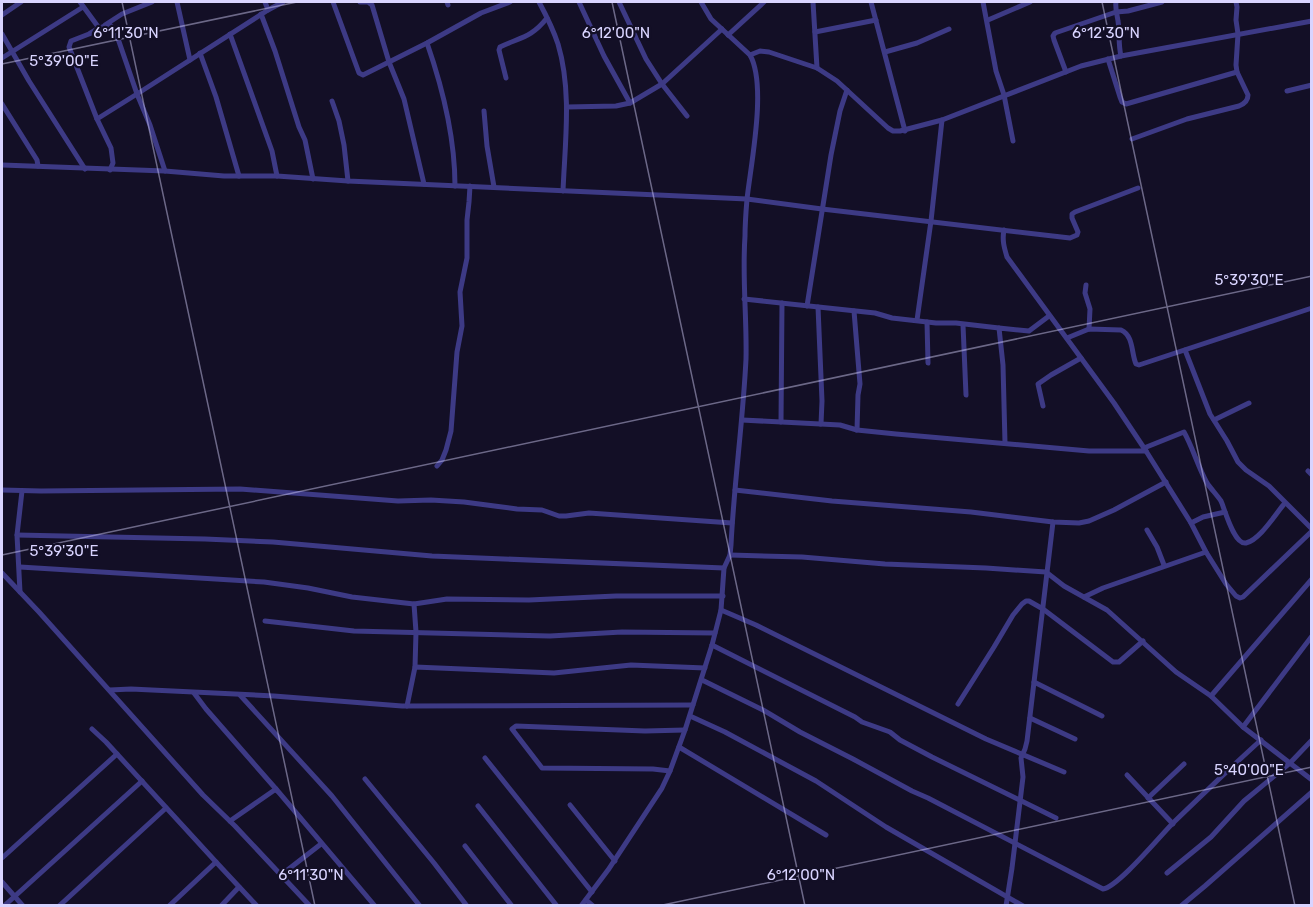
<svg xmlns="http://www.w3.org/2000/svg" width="1313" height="907" font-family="Rubik,sans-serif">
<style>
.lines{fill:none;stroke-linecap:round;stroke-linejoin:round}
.minor{stroke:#3d3a85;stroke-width:5}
.ticks{fill:none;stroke:#d9d4ff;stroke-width:1.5;stroke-opacity:0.45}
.ticks-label{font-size:15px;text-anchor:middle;fill:#d9d4ff;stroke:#130f26;stroke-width:4.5;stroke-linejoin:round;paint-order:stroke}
</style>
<rect width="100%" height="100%" fill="#130f26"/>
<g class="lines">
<g class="minor">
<polyline points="80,2 99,28 110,25 115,30 137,94 97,119"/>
<polyline points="177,2 190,60"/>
<polyline points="333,2 359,73 363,75 427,43 481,13 510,2"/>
<polyline points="360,2 368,2 372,5 389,62 404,99 424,184"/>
<polyline points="447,2 448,5"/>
<path d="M 539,2 C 546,15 553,29 558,44 C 572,91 565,142 563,191"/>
<polyline points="579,2 604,56 630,103"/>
<polyline points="619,2 646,59 662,84 687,116"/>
<polyline points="813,2 817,68"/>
<polyline points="871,2 905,131"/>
<polyline points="983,2 996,71 1004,95 1013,141"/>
<path d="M 1116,2 C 1115,8 1117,14 1118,21 C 1120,33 1118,44 1121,56 L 1312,21"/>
<polyline points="268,10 283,2"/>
<polyline points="261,14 275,51 299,127 305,140 313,179"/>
<polyline points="2,15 21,2"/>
<polyline points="988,20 1030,2"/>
<polyline points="105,25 122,14 152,2"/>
<polyline points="99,28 89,34 71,41 69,47 97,119 111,148 113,163 110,170"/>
<polyline points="815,32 876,20"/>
<polyline points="2,34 29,81 85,169"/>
<polyline points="230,34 272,151 277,176"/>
<polyline points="728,35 764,2"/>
<path d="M 427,43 C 443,89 455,137 455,186"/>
<polyline points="885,52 917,43 949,29"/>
<polyline points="200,53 216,97 239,176"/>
<polyline points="750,55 760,51 769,52 817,68 837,81 888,128 893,131 900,131 942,120 1081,66 1121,56"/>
<polyline points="2,58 83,7"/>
<polyline points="1108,59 1120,97 1122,102 1126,104 1237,72"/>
<polyline points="1066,72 1054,40 1053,36 1055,33 1116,12 1128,11 1162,2"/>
<path d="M 506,78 L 499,50 L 500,47 C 521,37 531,38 547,18"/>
<polyline points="1287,91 1312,85"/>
<polyline points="332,101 339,121 344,145 348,181"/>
<polyline points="2,104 37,160 38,166"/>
<polyline points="567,107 616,106 630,103 662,84 722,29"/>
<polyline points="484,111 487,146 494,187"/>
<path d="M 1132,139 L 1187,119 L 1239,106 C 1244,104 1248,101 1248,95 L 1237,72 L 1236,65 L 1238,34 L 1236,20 L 1237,7 L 1236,2"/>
<polyline points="2,165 165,171 224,176 277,176 348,181 747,199 822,209 1070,238 1077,235 1078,232 1072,218 1072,214 1075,212 1138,188"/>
<polyline points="165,171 150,125 137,94 268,10 265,2"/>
<path d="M 1004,230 C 1002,240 1004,247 1007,257 L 1114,403 L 1146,451"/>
<polyline points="1086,285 1085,293 1090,309 1089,329"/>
<polyline points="744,299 875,313 892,318 936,323 956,323 999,328"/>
<polyline points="807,306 831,155 840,111 847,90"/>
<polyline points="818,307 822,401 821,424"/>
<polyline points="854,311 860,384 858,395 857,430"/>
<polyline points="917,320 931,221 942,120"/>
<polyline points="927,322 928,363"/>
<polyline points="963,325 966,395"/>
<path d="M 1067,338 L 1089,329 L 1121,330 C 1134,336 1131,353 1136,364 L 1139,365 L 1312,308"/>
<polyline points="1185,350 1210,414 1227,441 1238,462 1246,470 1269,486 1312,529"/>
<polyline points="1043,406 1038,384 1051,375 1081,358"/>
<polyline points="742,420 840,425 857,430 896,434 1089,451 1146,451 1191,523 1206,552 1226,584 1236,596 1240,598 1243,597 1312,531"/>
<polyline points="1214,420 1249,403"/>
<polyline points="781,422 782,303"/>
<polyline points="1005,443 1003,365 999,328 1029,331 1049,316"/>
<path d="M 1144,448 L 1184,432 C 1193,448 1198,467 1207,483 C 1211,489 1217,495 1221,501 C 1225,510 1234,545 1246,543 C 1260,540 1276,513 1285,503"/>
<polyline points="437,466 442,460 446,450 451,431 457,352 462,326 460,292 467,258 467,220 469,202 470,186"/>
<polyline points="1308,471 1312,475"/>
<polyline points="2,490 41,491 240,489 398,501 431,500 464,502 517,509 542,510 559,516 566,516 589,513 732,523"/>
<polyline points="735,490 832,501 971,512 1053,522 1079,523 1089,521 1114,510 1166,482"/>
<polyline points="1191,523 1203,517 1225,512"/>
<polyline points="1147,530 1157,547 1164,565"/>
<polyline points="17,535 205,539 273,542 432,556 724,568"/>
<polyline points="730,555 802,557 885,564 986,568 1046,572 1064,586 1107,610 1176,672 1211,696 1243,727 1312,780"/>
<polyline points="20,567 264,582 308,588 352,597 414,604"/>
<polyline points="2,573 39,612 203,795 235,826 310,906"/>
<polyline points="20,592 17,535 22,491"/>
<polyline points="1084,597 1103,588 1206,552"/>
<polyline points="721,610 756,625 986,739 1064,772"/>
<polyline points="265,621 354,631 550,636 622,632 715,633"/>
<polyline points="712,645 855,717 862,722 890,732 900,740 932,757 1056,818"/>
<polyline points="415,667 416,632 414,604 447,599 529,600 616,596 723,596"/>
<path d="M 702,680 L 763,710 L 800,732 L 853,759 L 912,791 L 928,798 L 1103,889 C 1118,887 1160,836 1173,823 C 1202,795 1231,767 1261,740"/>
<polyline points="1034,682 1102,716"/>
<polyline points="110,690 131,689 274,696 402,706 693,705"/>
<polyline points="194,693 206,709 276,789 375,906"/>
<polyline points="240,695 332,796 420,906"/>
<polyline points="1211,696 1312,579"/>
<polyline points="958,704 994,647 1013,615 1022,604 1026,601 1029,601 1043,609 1113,662 1119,662 1143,641"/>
<polyline points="407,706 415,667 554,673 631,665 705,668"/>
<polyline points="690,716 725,732 816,781 886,827 1023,906"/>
<polyline points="1030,718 1075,739"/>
<polyline points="1243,727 1312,636"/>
<polyline points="92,729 106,742 216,862 169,906"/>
<polyline points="679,747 826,835"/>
<polyline points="485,758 592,892"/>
<polyline points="670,771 653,769 542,768 512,729 516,726 645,731 685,730"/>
<polyline points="1127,775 1173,824"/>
<polyline points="365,779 434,863 467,906"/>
<polyline points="1148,798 1184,764"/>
<polyline points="570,805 615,861"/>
<polyline points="478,806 557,906"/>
<polyline points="230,821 276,789 277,791"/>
<polyline points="465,846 512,906"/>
<polyline points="2,858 117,754"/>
<polyline points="216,862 257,906"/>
<polyline points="1167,873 1211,837 1244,801 1290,763 1312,740"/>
<polyline points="281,875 321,844"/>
<polyline points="2,882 23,906"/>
<polyline points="586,900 593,906"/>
<polyline points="4,906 142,781"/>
<polyline points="59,906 166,808"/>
<polyline points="221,906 239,887"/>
<path d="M 581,906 L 608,870 L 662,788 L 670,771 L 685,730 L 712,645 L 721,610 L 724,568 L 730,555 L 731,545 C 734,483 743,421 746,359 C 747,318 742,277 745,236 C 745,223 746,211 747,199 C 751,163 767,85 750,55 L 711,19 L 701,2"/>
<polyline points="1006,906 1012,868 1023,777 1021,758 1025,749 1027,741 1053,522"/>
<polyline points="1181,906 1205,886 1312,792"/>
</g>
</g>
<path class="ticks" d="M 122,2 L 315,906M 612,2 L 805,906M 1102,2 L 1295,906M 2,64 L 297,2M 2,555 L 1312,276M 658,906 L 1312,767"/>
<g class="ticks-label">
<text x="126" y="38">6°11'30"N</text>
<text x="616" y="38">6°12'00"N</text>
<text x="1106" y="38">6°12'30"N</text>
<text x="64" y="66">5°39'00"E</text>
<text x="1249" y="285">5°39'30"E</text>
<text x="64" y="556">5°39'30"E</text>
<text x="1249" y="775">5°40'00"E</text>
<text x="311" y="880">6°11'30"N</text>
<text x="801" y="880">6°12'00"N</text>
</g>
<rect width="1313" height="907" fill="none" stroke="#d9d4ff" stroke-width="6"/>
</svg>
